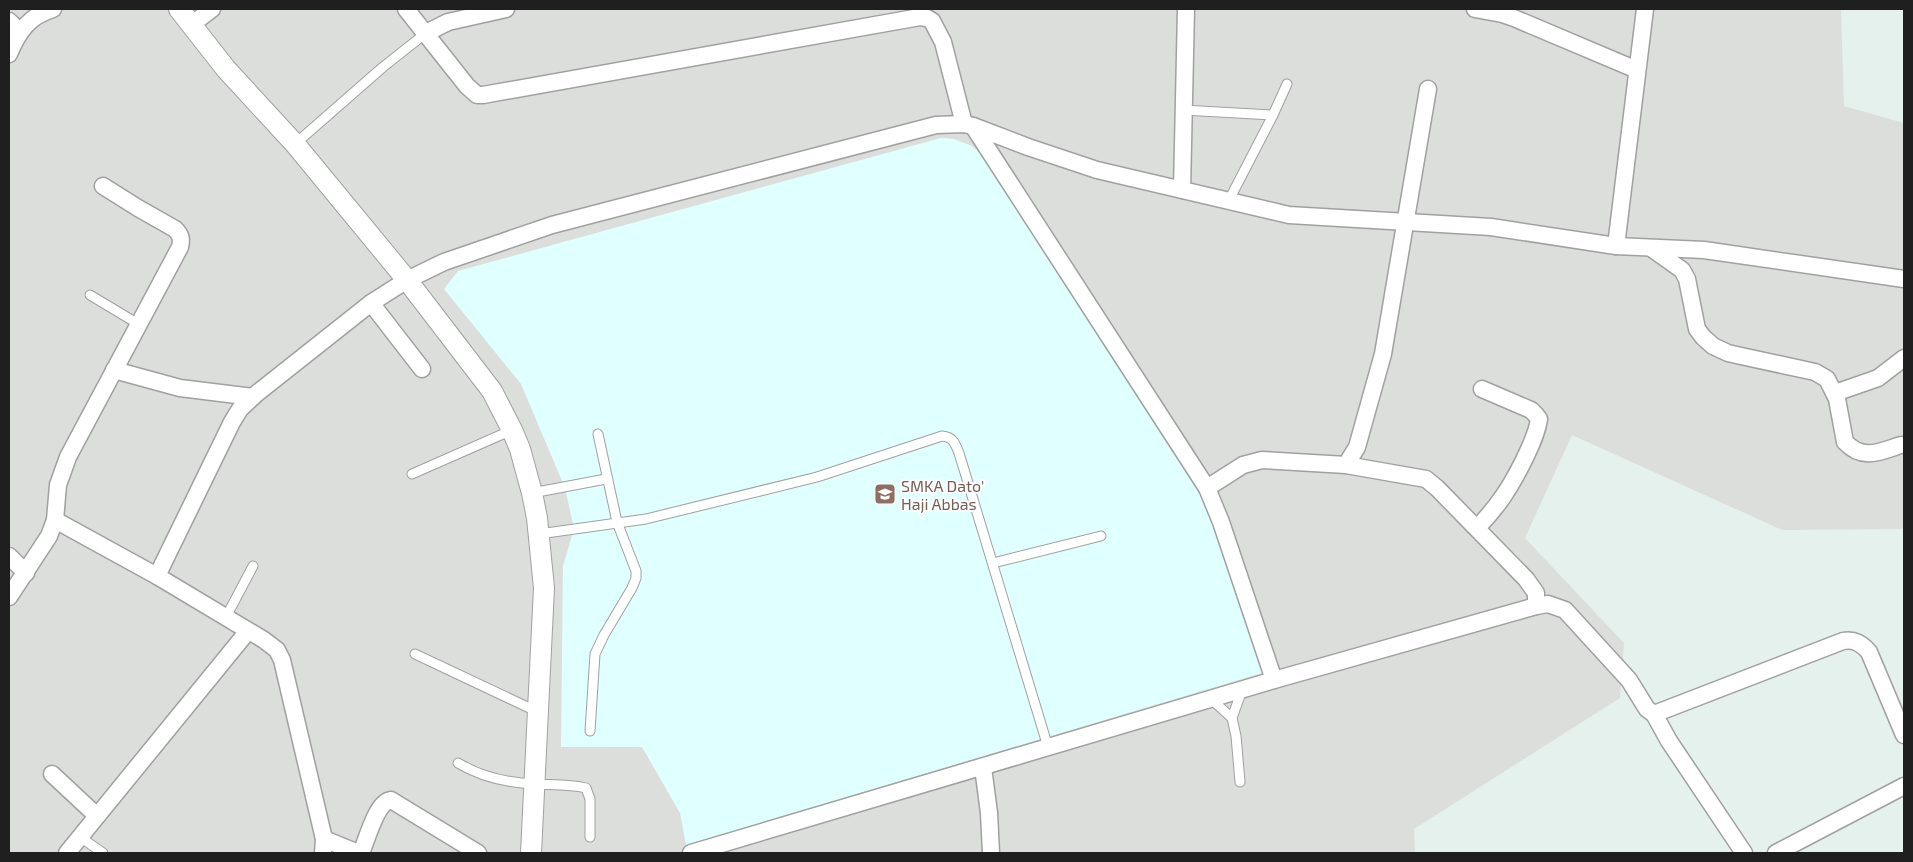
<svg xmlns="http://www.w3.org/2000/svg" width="1913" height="862" font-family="'Exo 2',sans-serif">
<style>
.residential{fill:#dcdedc}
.education{fill:#e0ffff}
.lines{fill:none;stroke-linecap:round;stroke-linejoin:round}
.service-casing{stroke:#a0a0a0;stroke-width:11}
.minor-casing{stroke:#a0a0a0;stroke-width:19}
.tertiary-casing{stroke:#a0a0a0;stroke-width:22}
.service{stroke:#fff;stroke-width:9}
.minor{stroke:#fff;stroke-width:16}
.tertiary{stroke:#fff;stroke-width:20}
.labels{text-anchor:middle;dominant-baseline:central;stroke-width:4;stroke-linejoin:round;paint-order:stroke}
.education-label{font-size:16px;fill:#785e54;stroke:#fff;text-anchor:start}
</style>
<rect width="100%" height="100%" fill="#e5f1ed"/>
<polygon class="residential" points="9,9 1841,9 1844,106 1904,123 1904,529 1782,530 1572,435 1525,538 1624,643 1620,698 1414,829 1415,853 9,853"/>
<polygon class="education" points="941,138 954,139 972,146 980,153 1209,500 1209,508 1262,673 686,845 680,813 642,747 561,747 563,566 574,529 565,488 521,384 444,289 458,271"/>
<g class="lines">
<g class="service-casing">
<g id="service">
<polyline points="1183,110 1273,115"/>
<polyline points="295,144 383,67 426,33"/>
<polyline points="1228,202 1273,115 1287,84"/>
<polyline points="90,295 140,325"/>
<polyline points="412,474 512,430"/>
<polyline points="532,493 606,479"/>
<path d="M 539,534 L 646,519 L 817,477 L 942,436 C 953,437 955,443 959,453 L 1048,747"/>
<polyline points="993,563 1101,536"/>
<polyline points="226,617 253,566"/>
<polyline points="415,654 538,712"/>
<polyline points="1211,699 1232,718 1236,736 1240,782"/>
<polyline points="1232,718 1242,690"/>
<polyline points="590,731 595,654 604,635 632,588 636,578 636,571 617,522 598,434"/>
<path d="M 458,763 C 481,777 509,783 536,784 C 553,785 569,784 586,788 L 590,799 L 590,837"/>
<polyline points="80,837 103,853"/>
</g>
</g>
<g class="minor-casing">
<g id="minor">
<polyline points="406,9 467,86 477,95 483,95 920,17 927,18 932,21 943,42 964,124"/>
<polyline points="1475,9 1502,14 1514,18 1637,70"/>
<polyline points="9,21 20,32"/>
<polyline points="191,25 212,9"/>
<polyline points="426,33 448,22 506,9"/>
<path d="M 9,54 C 18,32 29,16 53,9"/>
<polyline points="973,126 1207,488 1221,522 1274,680"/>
<polyline points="1182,190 1186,9"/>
<polyline points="1616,246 1645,9"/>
<path d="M 1651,248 L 1682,270 L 1687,279 L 1697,329 L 1703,337 L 1713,346 L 1728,353 L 1741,356 L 1815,372 L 1827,379 L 1837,399 L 1845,442 C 1863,461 1879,452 1901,445"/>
<polyline points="371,303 422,369"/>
<polyline points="114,370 180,388 253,397"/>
<polyline points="1835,393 1878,378 1904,358"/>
<polyline points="1346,465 1426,479 1437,488 1526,579 1536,593 1536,606"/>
<polyline points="1207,488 1243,465 1262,460 1346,465 1357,447 1383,354 1428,89"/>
<polyline points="55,520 157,576 264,640 277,650 282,660 324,839 323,853"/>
<path d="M 1477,528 C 1499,505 1510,488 1524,460 C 1530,447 1537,434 1539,419 L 1536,415 L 1531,410 L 1482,389"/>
<polyline points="9,556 26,573"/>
<polyline points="157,576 232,422 240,409 256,394 371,303 407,280 444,262 552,225 936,125 964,124 973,126 1028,147 1097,170 1289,215 1491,227 1616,246 1704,250 1904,279"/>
<path d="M 9,597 L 49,536 L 55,520 L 58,485 L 68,457 L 180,247 C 182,239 181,235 175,229 L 138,208 L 103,186"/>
<polyline points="1654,714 1669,741 1744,853"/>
<polyline points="983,767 989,813 991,853"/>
<polyline points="52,774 97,816"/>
<polyline points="324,839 358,853"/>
<polyline points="67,853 248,631"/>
<path d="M 361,853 C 367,840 376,802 391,800 L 478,853"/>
<path d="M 691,853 L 1274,680 L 1536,606 L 1548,604 L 1565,610 L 1629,680 L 1647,709 L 1654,714 L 1843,641 C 1855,639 1862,644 1869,652 L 1904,735"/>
<polyline points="1776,853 1904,786"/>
</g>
</g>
<g class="tertiary-casing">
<polyline id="tertiary" points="179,9 226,69 295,144 407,280 492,391 512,430 520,449 532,493 537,518 544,588 531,853"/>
</g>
<use href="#service" class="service"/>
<use href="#minor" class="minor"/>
<use href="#tertiary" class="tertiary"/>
</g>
<defs>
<g id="school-square" transform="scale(1.125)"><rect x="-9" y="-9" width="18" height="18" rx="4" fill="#8d6e63" stroke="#fff"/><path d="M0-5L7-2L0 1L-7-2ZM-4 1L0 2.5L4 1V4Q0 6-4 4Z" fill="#fff"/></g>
</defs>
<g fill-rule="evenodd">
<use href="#school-square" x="885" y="494"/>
</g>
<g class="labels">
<g class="education-label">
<text x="901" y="485">SMKA Dato'<tspan x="901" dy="18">Haji Abbas</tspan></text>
</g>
</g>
<rect width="1913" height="862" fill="none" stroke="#1f1f1f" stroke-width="20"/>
</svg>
